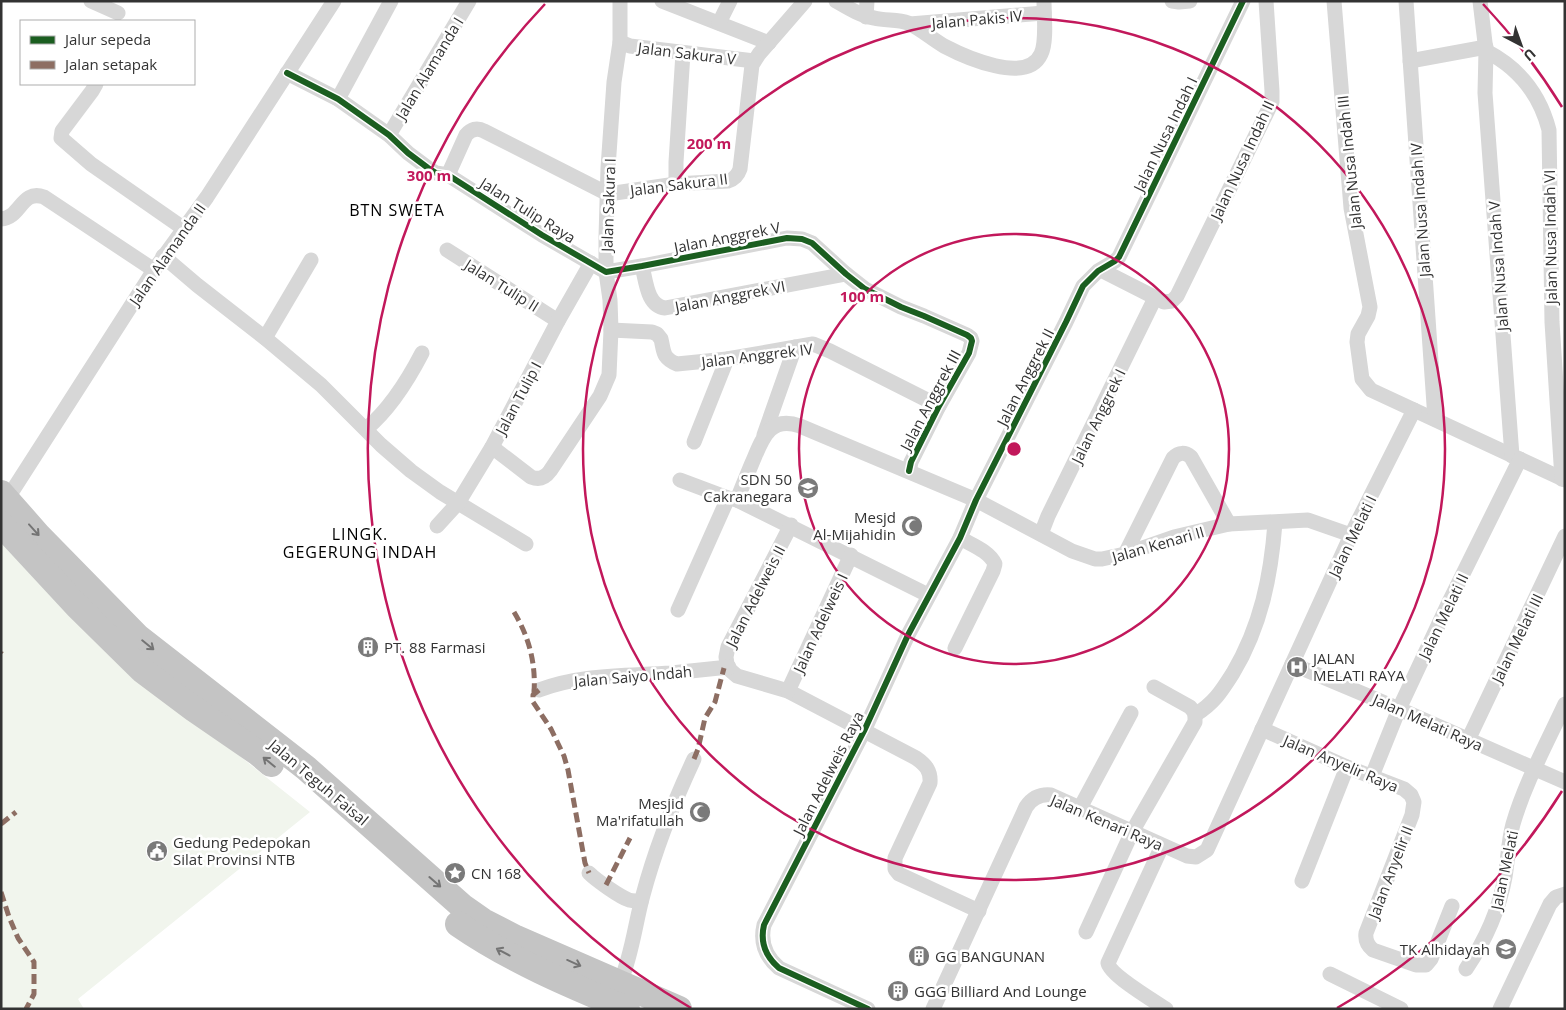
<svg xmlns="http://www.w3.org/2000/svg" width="1566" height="1010" font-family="'Open Sans',sans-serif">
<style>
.green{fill:#f1f5ed}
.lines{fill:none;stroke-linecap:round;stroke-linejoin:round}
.street{stroke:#d7d7d7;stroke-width:15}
.highway{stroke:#c4c4c4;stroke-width:26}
.quiet{stroke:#8d6e63;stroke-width:5;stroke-dasharray:10 5;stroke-linecap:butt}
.cycleway-casing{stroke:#fff;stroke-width:9}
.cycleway{stroke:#1b5e20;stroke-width:6}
.oneway{stroke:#747474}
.ring{fill:none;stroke:#c2185b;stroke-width:2.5}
.labels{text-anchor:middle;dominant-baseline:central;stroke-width:5;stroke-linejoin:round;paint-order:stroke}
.street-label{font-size:15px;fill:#333;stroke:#fff}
.poi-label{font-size:15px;fill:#333;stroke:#fff;text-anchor:start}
.neighbourhood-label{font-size:16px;letter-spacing:1px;fill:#000;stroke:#fff}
.centre{fill:#c2185b;stroke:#fff;stroke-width:2.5}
.ring-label{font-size:15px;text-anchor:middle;font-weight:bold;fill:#c2185b;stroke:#fff;stroke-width:5;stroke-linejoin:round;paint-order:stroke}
</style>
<rect width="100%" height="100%" fill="#fff"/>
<polygon class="green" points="1,524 123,663 310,812 78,999 84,1009 1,1009"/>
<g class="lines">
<g class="street">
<polyline points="91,1 118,13"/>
<polyline points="662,1 769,43"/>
<path d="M 836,1 C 848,8 861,16 874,18 C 885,21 898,19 908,23 C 921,29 932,39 944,46 C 965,57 1027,85 1041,54 C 1047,42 1044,15 1044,1"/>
<polyline points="1172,1 1179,2 1190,1"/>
<polyline points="1334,1 1351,208 1370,307 1368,316 1358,334 1357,342 1362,379 1371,390 1565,480"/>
<polyline points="1406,1 1435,419"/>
<polyline points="1480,1 1486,51 1485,93 1512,456"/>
<polyline points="866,17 867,1"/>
<polyline points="719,23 730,1"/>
<polyline points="910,24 1044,13"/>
<polyline points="620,42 630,46 754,61"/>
<path d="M 1486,51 C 1519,68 1540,95 1549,130 L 1552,322 L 1562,479"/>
<polyline points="1410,61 1486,47"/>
<polyline points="287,73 338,99 389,135 408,153 428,168 436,173 448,175 542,235 606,272 642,266 787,238 802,239 812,243 846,274 865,289 901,307 924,316 967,335 971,338 972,341 969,353 939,406 911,462 909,471"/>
<polyline points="96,84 92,91 62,131 61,138 91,164 183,228"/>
<polyline points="338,99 391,1"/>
<polyline points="389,135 469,1"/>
<path d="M 448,175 L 466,135 C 471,129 477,127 484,131 L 608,194 L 676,184 L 728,181 C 735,179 738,175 740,169 L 752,65 L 759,54 L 805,1"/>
<polyline points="676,184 676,162 683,53"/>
<path d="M 1,219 C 21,218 21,189 44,197 L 154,270"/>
<polyline points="447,250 558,321"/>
<polyline points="163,256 197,285 265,338 321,385 381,445 411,471 440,492 526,544"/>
<path d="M 642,266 C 646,281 647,306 665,308 L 846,274"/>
<polyline points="1101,270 1164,302 1172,301 1177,296 1272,102 1272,91 1266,1"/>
<path d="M 611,330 L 652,332 L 657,334 L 661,339 C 664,351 662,358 677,364 L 727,359 L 813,344 L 830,351 L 939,406"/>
<polyline points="265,338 311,260"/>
<path d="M 366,429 C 390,409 408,380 422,353"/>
<polyline points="764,435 795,347"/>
<polyline points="694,442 727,359"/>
<path d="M 492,447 L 531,477 C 539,480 545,478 550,471 L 600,396 L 609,375 L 611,330 L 610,300 L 606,272 L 606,237 L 608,168 L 614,82 L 620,42 L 620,1"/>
<polyline points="680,480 728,498 737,500 928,595"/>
<path d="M 737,500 C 742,487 747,475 752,463 C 762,440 769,415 800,426 L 976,500 L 1072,551 L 1095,559 L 1102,559 L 1125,554 L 1174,537 L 1229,524 L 1308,520 L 1351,535"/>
<polyline points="4,504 154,270 207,197 334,1"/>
<path d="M 791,525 L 728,647 L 726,657 L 727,664 L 730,670 L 737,676 L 788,691 L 916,758 C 926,765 931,771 930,783 L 895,858 L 895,869 L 899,874 L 979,911"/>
<polyline points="437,526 458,503 492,447 558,321 591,263"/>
<polyline points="1041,534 1048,516 1155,298"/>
<path d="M 1125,554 L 1173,458 C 1179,452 1185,452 1191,457 L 1229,524"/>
<polyline points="678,610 728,498"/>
<path d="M 955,648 L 993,571 L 995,564 C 989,551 972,545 960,538"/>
<polyline points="1292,664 1399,709 1565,782"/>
<path d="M 539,690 C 581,674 626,676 671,673 C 690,671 709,669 729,667"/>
<polyline points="788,691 851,555"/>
<path d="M 1195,715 C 1214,703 1221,692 1233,673 C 1261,626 1271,576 1275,523"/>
<path d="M 1262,729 L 1347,767 L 1404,789 L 1411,795 L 1414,802 L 1412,815 L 1366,933 C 1365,940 1367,945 1373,950 L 1416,965 L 1426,965 L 1431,959 L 1452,906"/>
<polyline points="1468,740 1565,536"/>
<polyline points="1372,776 1399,709 1450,600 1520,459"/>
<polyline points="1080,808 1131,713"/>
<path d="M 1162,846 L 1108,963 C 1110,975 1154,1001 1166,1009"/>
<path d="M 589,873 C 596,880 620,897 629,900 C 633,901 638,901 641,902"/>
<polyline points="1302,881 1347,767"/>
<polyline points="1086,932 1132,832 1195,722 1195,713 1190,707 1154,687"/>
<path d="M 1466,969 C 1485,941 1499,911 1505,877 C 1508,860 1508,842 1513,824 C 1525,783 1547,743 1565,704"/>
<polyline points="1330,974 1401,1009"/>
<path d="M 620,983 C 632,955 635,924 643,895 C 656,846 673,804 694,759"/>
<path d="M 868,1009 L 779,968 C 765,956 760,942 764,925 L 864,731 L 908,635 L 960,538 L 976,500 L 1066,322 L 1083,286 L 1098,271 L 1115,261 L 1119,257 L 1243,1"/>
<path d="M 933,1009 L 1026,807 C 1032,798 1040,794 1051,795 L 1187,856 L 1196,857 L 1207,850 L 1351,535 L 1414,410"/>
<polyline points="1500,1009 1550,904 1556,897 1565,894"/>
</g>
<g class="highway">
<polyline points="1,493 38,535 138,637 306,768 463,907 483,921 516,938 679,1009"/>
<polyline points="1,524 77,606 142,670 194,709 258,753 271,764"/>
<path d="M 458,924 C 510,960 569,985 627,1009"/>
</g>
<g class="quiet">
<path d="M 514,612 C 529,637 536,663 534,693"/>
<polyline points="1,653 2,654"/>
<polyline points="539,690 533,695 533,702 551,729 564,756 568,770 585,863 589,873"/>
<polyline points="694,759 698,749 705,718 715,702 724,668"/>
<polyline points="1,824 16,812"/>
<polyline points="606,885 630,838"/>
<polyline points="1,892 9,917 18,938 34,962 34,994 26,1009"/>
</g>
<g class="cycleway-casing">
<g id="cycleway">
<polyline points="287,73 338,99 389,135 408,153 428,168 436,173 448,175 542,235 606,272 642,266 787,238 802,239 812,243 846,274 865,289 901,307 924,316 967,335 971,338 972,341 969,353 939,406 911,462 909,471"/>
<path d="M 868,1009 L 779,968 C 765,956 760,942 764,925 L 864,731 L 908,635 L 960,538 L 976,500 L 1066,322 L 1083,286 L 1098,271 L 1115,261 L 1119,257 L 1243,1"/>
</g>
</g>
<use href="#cycleway" class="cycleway"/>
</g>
<defs><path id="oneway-shaft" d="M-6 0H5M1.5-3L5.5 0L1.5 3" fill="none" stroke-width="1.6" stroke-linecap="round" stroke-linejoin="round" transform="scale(1.25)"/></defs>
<g class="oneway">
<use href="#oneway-shaft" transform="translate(34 530) rotate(48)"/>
<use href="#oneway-shaft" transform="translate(148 645) rotate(39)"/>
<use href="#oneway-shaft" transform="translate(269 762) rotate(-141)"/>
<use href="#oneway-shaft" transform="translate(435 882) rotate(41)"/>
<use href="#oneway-shaft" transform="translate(503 952) rotate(-152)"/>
<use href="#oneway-shaft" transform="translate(574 963) rotate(24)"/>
</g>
<g class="ring">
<circle cx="1014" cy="449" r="215"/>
<circle cx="1014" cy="449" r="431"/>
<path d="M1562 791A646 646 0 0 1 1337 1008M691 1008A646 646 0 0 1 545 4M1483 4A646 646 0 0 1 1562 107"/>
</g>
<defs>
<g id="school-disc" transform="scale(1.125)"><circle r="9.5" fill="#7a7a7a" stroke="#fff"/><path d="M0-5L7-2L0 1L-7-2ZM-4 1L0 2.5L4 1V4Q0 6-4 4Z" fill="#fff"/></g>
<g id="mosque-disc" transform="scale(1.125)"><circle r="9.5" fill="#7a7a7a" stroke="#fff"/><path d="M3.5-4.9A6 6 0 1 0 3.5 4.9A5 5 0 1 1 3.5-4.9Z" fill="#fff"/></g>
<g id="building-disc" transform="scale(1.125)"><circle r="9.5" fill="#7a7a7a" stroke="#fff"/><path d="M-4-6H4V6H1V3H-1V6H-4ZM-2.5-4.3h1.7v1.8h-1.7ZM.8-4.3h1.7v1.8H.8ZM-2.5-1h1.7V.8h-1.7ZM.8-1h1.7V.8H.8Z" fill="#fff"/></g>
<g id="hospital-disc" transform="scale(1.125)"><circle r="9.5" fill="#7a7a7a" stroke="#fff"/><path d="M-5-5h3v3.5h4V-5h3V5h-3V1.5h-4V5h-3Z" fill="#fff"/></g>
<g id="civic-disc" transform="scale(1.125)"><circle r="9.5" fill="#7a7a7a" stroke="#fff"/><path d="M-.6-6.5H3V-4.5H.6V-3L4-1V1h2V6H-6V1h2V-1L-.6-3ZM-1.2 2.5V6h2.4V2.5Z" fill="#fff"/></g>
<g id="sight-disc" transform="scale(1.125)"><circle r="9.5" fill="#7a7a7a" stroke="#fff"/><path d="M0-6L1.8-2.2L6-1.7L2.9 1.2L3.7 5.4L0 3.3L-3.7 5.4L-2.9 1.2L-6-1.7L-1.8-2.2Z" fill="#fff"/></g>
</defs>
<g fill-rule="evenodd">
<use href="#school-disc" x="808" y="488"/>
<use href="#mosque-disc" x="912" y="526"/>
<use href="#building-disc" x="368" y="647"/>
<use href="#hospital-disc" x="1297" y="667"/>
<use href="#mosque-disc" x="700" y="812"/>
<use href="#civic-disc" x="157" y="851"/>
<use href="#sight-disc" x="455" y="873"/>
<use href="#school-disc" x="1506" y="949"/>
<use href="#building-disc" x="919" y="956"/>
<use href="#building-disc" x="898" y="991"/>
</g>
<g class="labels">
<g class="street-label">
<text transform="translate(977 19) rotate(-5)">Jalan Pakis IV</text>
<text transform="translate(687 53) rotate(7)">Jalan Sakura V</text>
<text transform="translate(429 68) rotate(-59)">Jalan Alamanda I</text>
<text transform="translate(1165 134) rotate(-64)">Jalan Nusa Indah I</text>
<text transform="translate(1242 160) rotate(-65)">Jalan Nusa Indah II</text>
<text transform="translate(1349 162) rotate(-96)">Jalan Nusa Indah III</text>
<text transform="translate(679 184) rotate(-7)">Jalan Sakura II</text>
<text transform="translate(608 205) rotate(-88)">Jalan Sakura I</text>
<text transform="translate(528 210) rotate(32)">Jalan Tulip Raya</text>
<text transform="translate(1420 210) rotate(-94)">Jalan Nusa Indah IV</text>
<text transform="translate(727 237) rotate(-11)">Jalan Anggrek V</text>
<text transform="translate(1550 237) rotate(-91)">Jalan Nusa Indah VI</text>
<text transform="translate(167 254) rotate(-55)">Jalan Alamanda II</text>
<text transform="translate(1498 266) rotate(-94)">Jalan Nusa Indah V</text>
<text transform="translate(502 285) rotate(32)">Jalan Tulip II</text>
<text transform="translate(730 296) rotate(-11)">Jalan Anggrek VI</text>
<text transform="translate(757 355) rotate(-7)">Jalan Anggrek IV</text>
<text transform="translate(1025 377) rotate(-63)">Jalan Anggrek II</text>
<text transform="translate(518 398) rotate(-62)">Jalan Tulip I</text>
<text transform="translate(930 400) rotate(-62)">Jalan Anggrek III</text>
<text transform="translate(1098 416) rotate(-64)">Jalan Anggrek I</text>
<text transform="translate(1352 536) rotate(-64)">Jalan Melati I</text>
<text transform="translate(1158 544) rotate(-16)">Jalan Kenari II</text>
<text transform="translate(755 596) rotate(-63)">Jalan Adelweis II</text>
<text transform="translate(1443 616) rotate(-64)">Jalan Melati II</text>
<text transform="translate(820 623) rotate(-65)">Jalan Adelweis I</text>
<text transform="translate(1517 638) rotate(-64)">Jalan Melati III</text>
<text transform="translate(633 676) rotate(-5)">Jalan Saiyo Indah</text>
<text transform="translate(1428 722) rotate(24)">Jalan Melati Raya</text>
<text transform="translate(1341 763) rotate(23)">Jalan Anyelir Raya</text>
<text transform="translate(828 773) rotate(-63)">Jalan Adelweis Raya</text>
<text transform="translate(319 782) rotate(40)">Jalan Teguh Faisal</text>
<text transform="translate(1107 822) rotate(23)">Jalan Kenari Raya</text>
<text transform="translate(1504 870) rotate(-78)">Jalan Melati</text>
<text transform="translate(1390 872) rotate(-69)">Jalan Anyelir II</text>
</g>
<g class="poi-label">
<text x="792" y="479" text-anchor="end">SDN 50<tspan x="792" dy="17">Cakranegara</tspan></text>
<text x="896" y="517" text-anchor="end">Mesjd<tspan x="896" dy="17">Al-Mijahidin</tspan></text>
<text x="384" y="647">PT. 88 Farmasi</text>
<text x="1313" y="658">JALAN<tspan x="1313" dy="17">MELATI RAYA</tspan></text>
<text x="684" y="803" text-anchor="end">Mesjid<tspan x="684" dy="17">Ma'rifatullah</tspan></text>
<text x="173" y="842">Gedung Pedepokan<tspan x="173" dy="17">Silat Provinsi NTB</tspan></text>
<text x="471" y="873">CN 168</text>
<text x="1490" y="949" text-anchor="end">TK Alhidayah</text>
<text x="935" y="956">GG BANGUNAN</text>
<text x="914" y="991">GGG Billiard And Lounge</text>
</g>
<g class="neighbourhood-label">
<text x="397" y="210">BTN SWETA</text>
<text x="360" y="534">LINGK.<tspan x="360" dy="18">GEGERUNG INDAH</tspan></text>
</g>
</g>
<circle cx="1014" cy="449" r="8" class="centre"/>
<g class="ring-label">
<text x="709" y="149">200 m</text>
<text x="429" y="181">300 m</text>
<text x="862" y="302">100 m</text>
</g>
<rect width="1566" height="1010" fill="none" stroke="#333333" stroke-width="5"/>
<rect x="20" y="20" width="175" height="65" fill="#ffffff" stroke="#adadad"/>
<rect x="30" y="36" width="25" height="8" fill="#1b5e20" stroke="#adadad"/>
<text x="65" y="45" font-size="15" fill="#333333">Jalur sepeda</text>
<rect x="30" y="61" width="25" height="8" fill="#8d6e63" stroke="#adadad"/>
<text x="65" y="70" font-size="15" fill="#333333">Jalan setapak</text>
<g transform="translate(1521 45) rotate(139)" stroke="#ffffff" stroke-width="4" paint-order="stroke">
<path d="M0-4L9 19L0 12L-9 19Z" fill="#333333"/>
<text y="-8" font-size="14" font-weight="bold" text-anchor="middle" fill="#333333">U</text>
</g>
</svg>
